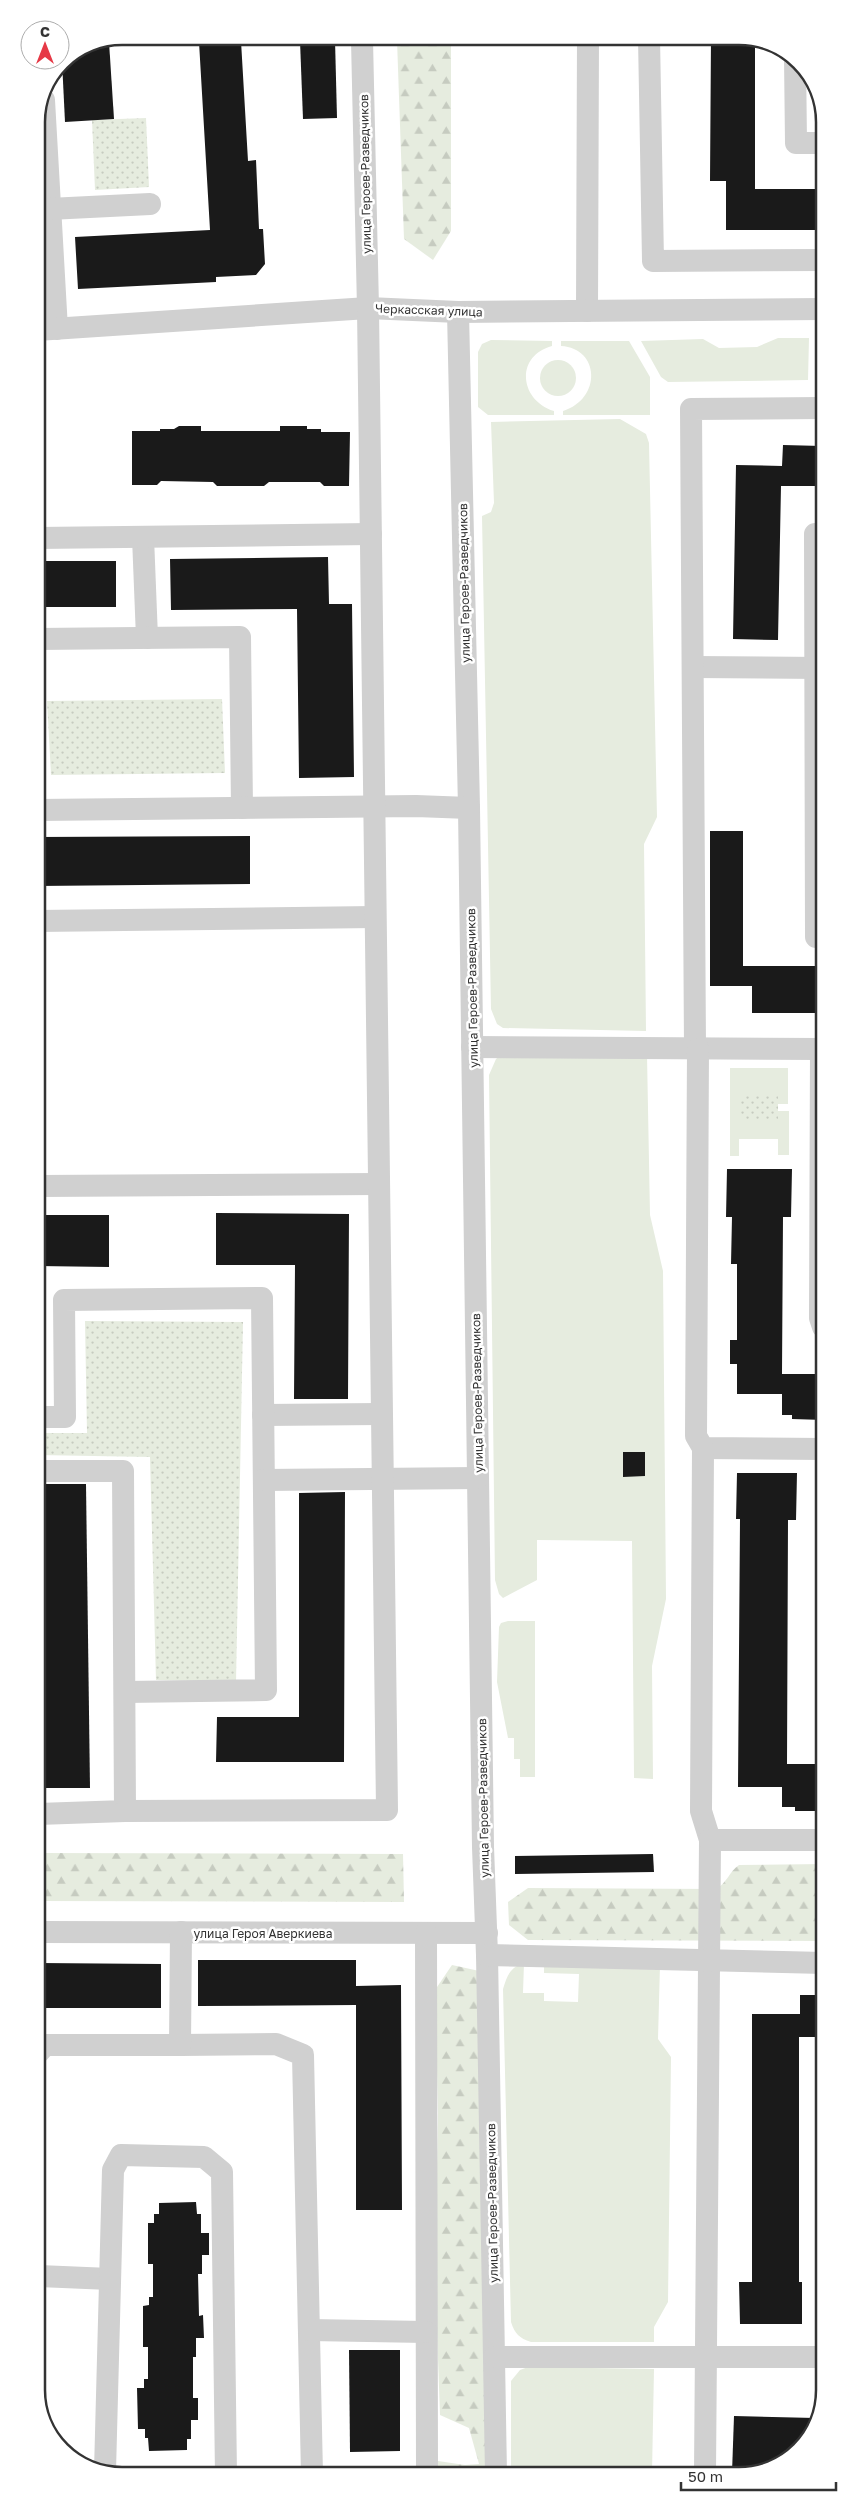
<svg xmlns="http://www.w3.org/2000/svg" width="861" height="2512" font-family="'Golos Text',sans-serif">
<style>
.green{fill:#e6ecdf}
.forest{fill:url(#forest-firs)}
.park{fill:url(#park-dots)}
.building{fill:#1a1a1a}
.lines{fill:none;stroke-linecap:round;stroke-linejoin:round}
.minor{stroke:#d0d0d0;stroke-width:22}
.labels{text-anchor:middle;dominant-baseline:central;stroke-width:5;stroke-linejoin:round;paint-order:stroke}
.street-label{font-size:12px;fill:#333;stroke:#fff}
.rim{fill:none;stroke:#333;stroke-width:2.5}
</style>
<defs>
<pattern id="forest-firs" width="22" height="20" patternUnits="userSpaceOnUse" patternTransform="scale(1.25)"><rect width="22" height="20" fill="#e6ecdf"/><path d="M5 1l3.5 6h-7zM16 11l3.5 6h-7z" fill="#c6cbc0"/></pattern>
<pattern id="park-dots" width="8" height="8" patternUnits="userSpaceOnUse" patternTransform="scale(1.25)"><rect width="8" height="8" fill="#e6ecdf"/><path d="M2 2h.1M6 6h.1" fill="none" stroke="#c6cbc0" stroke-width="1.8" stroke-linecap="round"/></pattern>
</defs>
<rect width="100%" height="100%" fill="#fff"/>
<g class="green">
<polygon points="819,337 822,337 822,376 818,376"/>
<polygon points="778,338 809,338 808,380 668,382 661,377 641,341 703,339 719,348 757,347"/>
<path d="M 491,340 L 552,341 L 552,346 C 515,356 519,400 554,411 L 554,415 L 488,415 L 478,407 L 478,352 L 482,344 Z"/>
<path d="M 561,341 L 629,341 L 650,377 L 650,415 L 563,415 L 563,411 C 602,399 600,348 561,346 Z"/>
<circle cx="558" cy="378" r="18"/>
<polygon points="620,419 646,434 649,443 657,817 644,844 646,1031 503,1028 497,1024 491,1009 482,516 491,512 494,503 491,422"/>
<polygon points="504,1053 647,1055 650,1215 663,1271 666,1599 652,1666 653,1779 634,1778 632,1541 537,1540 537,1580 503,1598 499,1594 495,1580 489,1075 496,1059"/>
<polygon points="730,1068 788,1068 788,1104 778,1104 778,1094 739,1095 739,1120 778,1120 778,1111 789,1111 789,1155 778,1155 778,1139 739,1139 739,1156 730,1156"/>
<polygon points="508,1621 535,1621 535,1777 520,1777 520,1759 514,1759 514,1738 508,1738 497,1682 499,1627 501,1623"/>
<path d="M 544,1962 L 660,1965 L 658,2039 L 671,2057 L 668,2302 L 654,2327 L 654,2342 L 531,2342 C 519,2338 515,2334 511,2322 L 503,1989 C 507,1976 510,1967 524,1963 L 523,1993 L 544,1993 L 544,2001 L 578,2002 L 579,1974 L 544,1973 Z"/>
<polygon points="528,2367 654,2369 652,2473 511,2474 511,2381 520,2370"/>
</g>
<g class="forest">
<polygon points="451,39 451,231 433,260 404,239 397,40"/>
<polygon points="38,1853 403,1854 404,1902 39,1901"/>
<path d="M 824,1864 L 824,1941 L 528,1940 L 509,1925 L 508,1902 L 528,1888 L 716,1889 C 727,1883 729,1872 739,1865 Z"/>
<polygon points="452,1965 484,1972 492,2474 436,2474 438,2461 465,2465 479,2464 469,2428 440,2415 435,2275 438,2113 435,1990"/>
</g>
<g class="park">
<polygon points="146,118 149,187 95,190 92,120"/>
<polygon points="222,699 225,773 51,775 47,701"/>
<rect x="739" y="1094" width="39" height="26"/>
<polygon points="85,1321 243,1322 236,1682 156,1680 150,1457 38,1455 38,1433 87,1433"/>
</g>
<g class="building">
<polygon points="745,36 755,41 755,189 822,189 822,230 726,230 726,181 710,181 711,37"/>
<polygon points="335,40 337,118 303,119 300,41"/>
<polygon points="241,41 248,161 256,160 259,229 263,229 265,264 256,275 216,277 216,282 78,289 75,237 210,230 199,42"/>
<polygon points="109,42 114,119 65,122 62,61 90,43"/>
<polygon points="179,426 201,426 201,431 280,431 280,426 307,426 307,429 321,429 321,432 350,432 349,486 324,486 320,482 269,482 264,486 217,486 213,482 161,481 157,485 132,485 132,431 160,431 160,429 174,429"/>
<polygon points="783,445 822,446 822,486 781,486 778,640 733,639 736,465 782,466"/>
<polygon points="328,557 329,604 352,604 354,777 299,778 297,609 171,610 170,559"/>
<rect x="37" y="561" width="79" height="46"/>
<polygon points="710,831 743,831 743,966 823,966 823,1013 752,1013 752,986 710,986"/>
<polygon points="250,836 250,884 37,886 37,837"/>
<polygon points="727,1169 792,1169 791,1217 783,1217 782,1374 823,1374 824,1420 792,1419 792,1415 782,1415 782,1394 737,1394 737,1364 730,1364 730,1340 737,1340 737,1264 731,1264 732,1217 726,1217"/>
<polygon points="216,1213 349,1214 348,1399 294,1399 295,1265 216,1265"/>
<polygon points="38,1215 109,1215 109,1267 38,1266"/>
<polygon points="623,1452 645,1452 645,1476 623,1477"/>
<polygon points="737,1473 797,1473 796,1520 788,1520 787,1764 824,1764 824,1811 795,1811 795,1807 782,1807 782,1787 738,1787 740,1519 736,1519"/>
<polygon points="38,1484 86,1484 90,1788 38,1788"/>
<polygon points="345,1492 344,1762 216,1762 217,1717 299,1717 299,1493"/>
<polygon points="653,1854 654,1872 515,1874 515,1856"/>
<polygon points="198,1960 356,1960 356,1986 401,1985 402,2210 356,2210 356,2005 198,2006"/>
<polygon points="39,1963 161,1964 161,2008 39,2008"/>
<polygon points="800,1995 824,1995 824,2037 799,2037 799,2282 802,2282 802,2324 740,2324 739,2282 752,2282 752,2014 800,2014"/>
<polygon points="196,2202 197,2214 201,2214 201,2233 209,2233 209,2255 202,2255 202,2274 198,2274 199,2316 203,2315 204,2338 196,2338 196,2357 193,2357 193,2398 198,2398 198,2420 191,2420 191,2439 187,2439 187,2450 149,2451 148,2438 145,2438 145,2429 138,2429 137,2388 144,2388 144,2379 148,2379 148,2347 143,2347 143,2306 149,2305 149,2297 153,2297 153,2264 148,2264 148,2223 154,2223 154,2214 159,2214 159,2203"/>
<polygon points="349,2350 400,2350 400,2451 350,2452"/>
<polygon points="734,2416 815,2418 807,2442 761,2473 732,2473"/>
</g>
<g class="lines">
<g class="minor">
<polyline points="649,37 653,261 822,260"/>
<polyline points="795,57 796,143 822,143"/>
<polyline points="44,100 57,329"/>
<polyline points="49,209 150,204"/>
<polyline points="587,311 588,38"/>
<polyline points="458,312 469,808 483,1847 487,1955 496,2474"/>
<polyline points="37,330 368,308 458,312 822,309"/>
<polyline points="822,534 815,534 816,937 823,937"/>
<polyline points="143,537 147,638"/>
<polyline points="37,538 371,534"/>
<polyline points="37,639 240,637 242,808"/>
<polyline points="693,667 823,668"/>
<polyline points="37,810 416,806 469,808"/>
<polyline points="37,921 375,917"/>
<polyline points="472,1047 823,1049"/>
<polyline points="695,1049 691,409 822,408"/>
<polyline points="698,1049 696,1436 703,1448 824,1449"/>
<polyline points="821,1049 820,1318 823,1327"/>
<polyline points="38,1186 378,1184"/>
<polyline points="263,1415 380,1414"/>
<polyline points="38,1417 65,1417 64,1300 262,1298 266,1690 125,1692"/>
<polyline points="703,1448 701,1811 710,1840 705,2473"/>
<polyline points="38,1471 123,1471 125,1811 38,1814"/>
<polyline points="264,1480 478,1478"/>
<polyline points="125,1811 387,1810 368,308 362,40"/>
<polyline points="710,1840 824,1840"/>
<polyline points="39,1932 487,1933"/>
<polyline points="426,1933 427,2474"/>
<polyline points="487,1955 824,1963"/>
<polyline points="180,2045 276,2044 303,2055 312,2475"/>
<polyline points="39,2052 45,2045 180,2045 181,1932"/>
<polyline points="39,2276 110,2279"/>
<polyline points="309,2330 426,2332"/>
<polyline points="495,2357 825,2357"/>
<polyline points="105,2471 113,2170 121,2155 204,2157 222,2172 226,2475"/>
</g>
</g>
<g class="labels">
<g class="street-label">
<text transform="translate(365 174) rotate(-91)">улица Героев-Разведчиков</text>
<text transform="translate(429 310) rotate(2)">Черкасская улица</text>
<text transform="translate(464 583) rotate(-91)">улица Героев-Разведчиков</text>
<text transform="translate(472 988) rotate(-91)">улица Героев-Разведчиков</text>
<text transform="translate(477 1393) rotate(-91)">улица Героев-Разведчиков</text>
<text transform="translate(483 1798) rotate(-91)">улица Героев-Разведчиков</text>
<text x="263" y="1933">улица Героя Аверкиева</text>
<text transform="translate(492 2203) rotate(-91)">улица Героев-Разведчиков</text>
</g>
</g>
<path d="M0 0H861V2512H0ZM122 45H739A77 77 0 0 1 816 122V2390A77 77 0 0 1 739 2467H122A77 77 0 0 1 45 2390V122A77 77 0 0 1 122 45Z" fill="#fff" fill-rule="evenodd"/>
<path class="rim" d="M122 45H739A77 77 0 0 1 816 122V2390A77 77 0 0 1 739 2467H122A77 77 0 0 1 45 2390V122A77 77 0 0 1 122 45Z"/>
<g transform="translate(45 45)"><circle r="24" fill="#ffffff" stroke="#adadad"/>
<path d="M0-4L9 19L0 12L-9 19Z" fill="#e63946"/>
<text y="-8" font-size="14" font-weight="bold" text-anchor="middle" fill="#333333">С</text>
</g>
<path d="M681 2482v8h155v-8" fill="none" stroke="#333333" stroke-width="2.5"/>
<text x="688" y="2482" font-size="15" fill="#333333" stroke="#ffffff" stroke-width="4" paint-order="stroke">50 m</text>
</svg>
